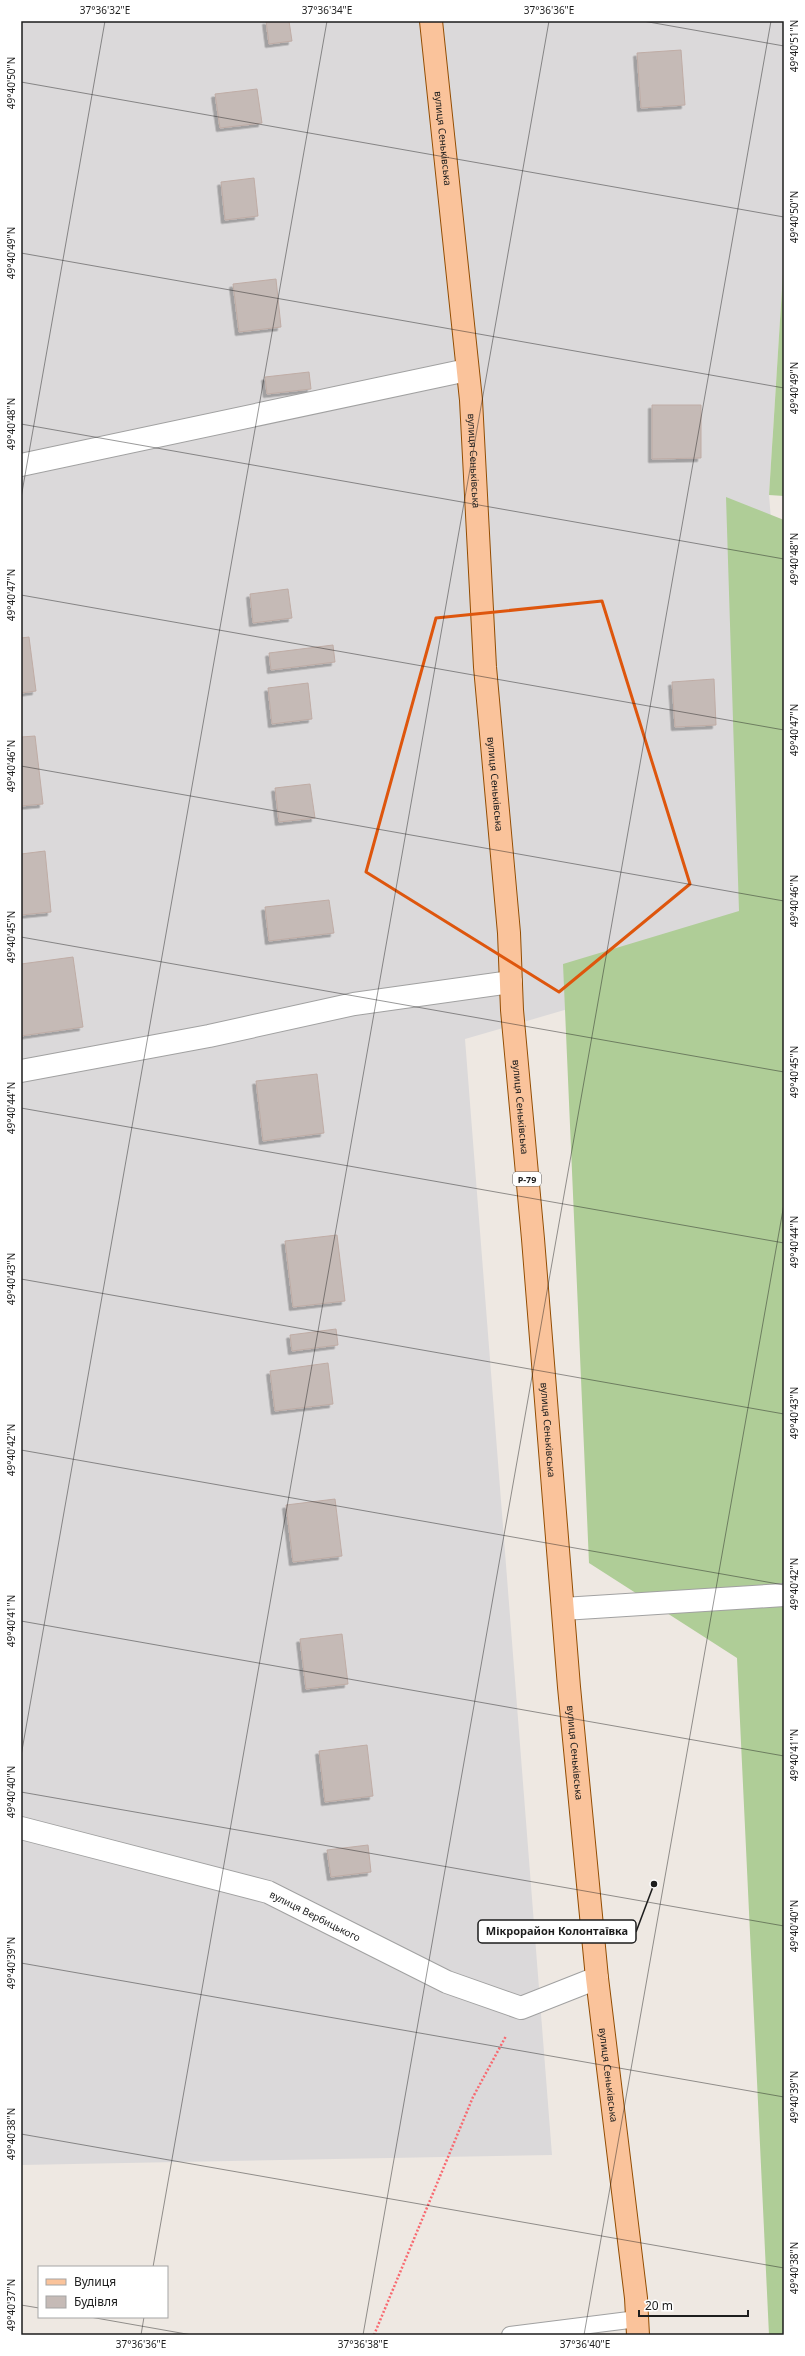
<svg xmlns="http://www.w3.org/2000/svg" width="805" height="2356" font-family="'Noto Sans',sans-serif">
<style>
.residential{fill:#dbd9da}
.forest{fill:#afcd97}
.building{fill:#c5bab6;stroke:#bfaca5;filter:url(#shadow)}
.lines{fill:none;stroke-linecap:round;stroke-linejoin:round}
.service-casing{stroke:#a1a1a1;stroke-width:18}
.minor-casing{stroke:#a1a1a1;stroke-width:24}
.primary-casing{stroke:#934d02;stroke-width:24}
.path{stroke:#f86970;stroke-width:2.5;stroke-dasharray:2 2;stroke-linecap:butt}
.service{stroke:#fff;stroke-width:16}
.minor{stroke:#fff;stroke-width:22}
.primary{stroke:#fac39b;stroke-width:22}
.marked{fill:none;stroke:#de560d;stroke-width:3;stroke-linejoin:round}
.ticks{fill:none;stroke:#1d1d1d;stroke-width:1;stroke-opacity:0.45}
.labels{text-anchor:middle;dominant-baseline:central;stroke-width:3;stroke-linejoin:round;paint-order:stroke}
.shield{fill:#fff;stroke:#616161;stroke-width:1}
.shield-label{font-size:9px;font-weight:bold;fill:#1d1d1d}
.street-label{font-size:10px;fill:#1d1d1d;stroke:#fff}
.leader{fill:none;stroke:#1d1d1d;stroke-width:1.5}
.callout-dot{fill:#1d1d1d;stroke:#fff;stroke-width:1.5}
.callout{fill:#fff;stroke:#1d1d1d;stroke-width:1.5}
.callout-label{font-size:11px;text-anchor:middle;font-weight:bold;fill:#1d1d1d}
.neatline{fill:none;stroke:#1d1d1d;stroke-width:1.5}
.ticks-label{font-size:10px;text-anchor:middle;fill:#1d1d1d}
</style>
<defs>
<filter id="shadow"><feDropShadow dx="-3.5" dy="3.5" stdDeviation="0" flood-color="#0004"/></filter>
</defs>
<rect width="100%" height="100%" fill="#eee8e2"/>
<polygon class="residential" points="21,21 784,21 784,257 769,495 784,678 784,946 465,1039 552,2155 21,2165"/>
<g class="forest">
<polygon points="784,257 784,496 769,495"/>
<polygon points="726,497 784,520 784,2335 769,2335 737,1658 589,1563 563,964 739,911"/>
</g>
<g class="building">
<polygon points="266,21 289,21 292,41 269,44"/>
<polygon points="681,50 685,105 641,108 637,53"/>
<polygon points="257,89 262,123 220,128 215,94"/>
<polygon points="254,178 258,216 225,220 221,182"/>
<polygon points="276,279 281,327 239,332 233,284"/>
<polygon points="309,372 311,389 267,394 265,377"/>
<polygon points="652,405 701,405 701,458 652,459"/>
<polygon points="288,589 292,618 253,623 250,594"/>
<polygon points="29,637 36,691 21,693 21,638"/>
<polygon points="333,645 335,662 271,670 269,653"/>
<polygon points="714,679 716,725 675,727 672,682"/>
<polygon points="308,683 312,719 272,724 268,688"/>
<polygon points="35,736 43,804 21,806 21,737"/>
<polygon points="310,784 315,818 279,822 275,788"/>
<polygon points="45,851 51,912 21,915 21,854"/>
<polygon points="329,900 334,933 269,941 265,907"/>
<polygon points="73,957 83,1027 21,1036 21,964"/>
<polygon points="317,1074 324,1133 263,1141 256,1081"/>
<polygon points="337,1235 345,1301 293,1307 285,1241"/>
<polygon points="336,1329 338,1345 292,1351 290,1335"/>
<polygon points="328,1363 333,1404 275,1411 270,1371"/>
<polygon points="335,1499 342,1556 293,1562 286,1505"/>
<polygon points="342,1634 348,1684 306,1689 300,1639"/>
<polygon points="367,1745 373,1796 325,1802 319,1751"/>
<polygon points="368,1845 371,1872 331,1877 327,1850"/>
</g>
<g class="lines">
<g class="service-casing">
<polyline id="service" points="510,2335 637,2319"/>
</g>
<g class="minor-casing">
<g id="minor">
<polyline points="21,465 467,370"/>
<polyline points="21,1071 209,1036 354,1004 511,982"/>
<polyline points="563,1609 784,1595"/>
<path id="s1" d="M 21,1828 L 268,1892 L 447,1982 L 521,2008 L 597,1978"/>
</g>
</g>
<g class="primary-casing">
<g id="primary">
<path id="s2" d="M 431,21 L 471,400 L 485,667 L 509,933 L 512,1010 L 533,1239 L 569,1687 L 597,1978 L 636,2298 L 638,2335"/>
</g>
</g>
<polyline class="path" points="374,2335 473,2097 506,2036"/>
<use href="#service" class="service"/>
<use href="#minor" class="minor"/>
<use href="#primary" class="primary"/>
</g>
<path class="marked" d="M 602,601 L 690,884 L 559,992 L 366,872 L 436,618 Z"/>
<path class="ticks" d="M 643,21 L 784,46M 21,82 L 784,217M 21,253 L 784,388M 21,424 L 784,559M 21,498 L 105,21M 21,595 L 784,730M 21,766 L 784,901M 21,937 L 784,1072M 21,1108 L 784,1243M 21,1279 L 784,1414M 21,1450 L 784,1585M 21,1621 L 784,1756M 21,1756 L 327,21M 21,1792 L 784,1926M 21,1963 L 784,2097M 21,2134 L 784,2268M 153,2267 L 549,21M 21,2305 L 39,2308M 90,2317 L 192,2335M 141,2335 L 144,2317M 363,2335 L 771,21M 584,2335 L 784,1204"/>
<g class="labels">
<rect class="shield" x="513" y="1172" width="28" height="14" rx="3"/>
<g class="shield-label">
<text x="527" y="1179">Р-79</text>
</g>
<g class="street-label">
<text stroke="none"><textPath href="#s2" startOffset="118">вулиця Сенькiвська</textPath></text>
<text stroke="none"><textPath href="#s2" startOffset="442">вулиця Сенькiвська</textPath></text>
<text stroke="none"><textPath href="#s2" startOffset="766">вулиця Сенькiвська</textPath></text>
<text stroke="none"><textPath href="#s2" startOffset="1090">вулиця Сенькiвська</textPath></text>
<text stroke="none"><textPath href="#s2" startOffset="1414">вулиця Сенькiвська</textPath></text>
<text stroke="none"><textPath href="#s2" startOffset="1738">вулиця Сенькiвська</textPath></text>
<text stroke="none"><textPath href="#s1" startOffset="308">вулиця Вербицького</textPath></text>
<text stroke="none"><textPath href="#s2" startOffset="2062">вулиця Сенькiвська</textPath></text>
</g>
</g>
<path class="leader" d="M654 1884L636 1932"/>
<circle class="callout-dot" cx="654" cy="1884" r="4"/>
<rect class="callout" x="478" y="1920" width="158" height="23" rx="4"/>
<g class="callout-label">
<text x="557" y="1935">Мiкрорайон Колонтаївка</text>
</g>
<rect width="805" height="2356" fill="none" stroke="#ffffff" stroke-width="44"/>
<rect x="38" y="2266" width="130" height="52" fill="#ffffff" stroke="#a5a5a5"/>
<rect x="46" y="2279" width="20" height="6" fill="#fac39b" stroke="#a5a5a5"/>
<text x="74" y="2286" font-size="12" fill="#1d1d1d">Вулиця</text>
<rect x="46" y="2296" width="20" height="12" fill="#c5bab6" stroke="#a5a5a5"/>
<text x="74" y="2306" font-size="12" fill="#1d1d1d">Будівля</text>
<path d="M639 2310v6h109v-6" fill="none" stroke="#1d1d1d" stroke-width="2"/>
<text x="645" y="2310" font-size="12" fill="#1d1d1d" stroke="#ffffff" stroke-width="3" paint-order="stroke">20 m</text>
<rect x="22" y="22" width="761" height="2312" class="neatline"/>
<g class="ticks-label">
<text x="105" y="14">37°36'32"E</text>
<text x="327" y="14">37°36'34"E</text>
<text x="549" y="14">37°36'36"E</text>
<text transform="translate(794 46) rotate(-90)" y="4">49°40'51"N</text>
<text transform="translate(11 83) rotate(-90)" y="4">49°40'50"N</text>
<text transform="translate(794 217) rotate(-90)" y="4">49°40'50"N</text>
<text transform="translate(11 253) rotate(-90)" y="4">49°40'49"N</text>
<text transform="translate(794 388) rotate(-90)" y="4">49°40'49"N</text>
<text transform="translate(11 424) rotate(-90)" y="4">49°40'48"N</text>
<text transform="translate(794 559) rotate(-90)" y="4">49°40'48"N</text>
<text transform="translate(11 595) rotate(-90)" y="4">49°40'47"N</text>
<text transform="translate(794 730) rotate(-90)" y="4">49°40'47"N</text>
<text transform="translate(11 766) rotate(-90)" y="4">49°40'46"N</text>
<text transform="translate(794 901) rotate(-90)" y="4">49°40'46"N</text>
<text transform="translate(11 937) rotate(-90)" y="4">49°40'45"N</text>
<text transform="translate(794 1072) rotate(-90)" y="4">49°40'45"N</text>
<text transform="translate(11 1108) rotate(-90)" y="4">49°40'44"N</text>
<text transform="translate(794 1242) rotate(-90)" y="4">49°40'44"N</text>
<text transform="translate(11 1279) rotate(-90)" y="4">49°40'43"N</text>
<text transform="translate(794 1413) rotate(-90)" y="4">49°40'43"N</text>
<text transform="translate(11 1450) rotate(-90)" y="4">49°40'42"N</text>
<text transform="translate(794 1584) rotate(-90)" y="4">49°40'42"N</text>
<text transform="translate(11 1621) rotate(-90)" y="4">49°40'41"N</text>
<text transform="translate(794 1755) rotate(-90)" y="4">49°40'41"N</text>
<text transform="translate(11 1792) rotate(-90)" y="4">49°40'40"N</text>
<text transform="translate(794 1926) rotate(-90)" y="4">49°40'40"N</text>
<text transform="translate(11 1963) rotate(-90)" y="4">49°40'39"N</text>
<text transform="translate(794 2097) rotate(-90)" y="4">49°40'39"N</text>
<text transform="translate(11 2134) rotate(-90)" y="4">49°40'38"N</text>
<text transform="translate(794 2268) rotate(-90)" y="4">49°40'38"N</text>
<text transform="translate(11 2305) rotate(-90)" y="4">49°40'37"N</text>
<text x="141" y="2348">37°36'36"E</text>
<text x="363" y="2348">37°36'38"E</text>
<text x="585" y="2348">37°36'40"E</text>
</g>
</svg>
